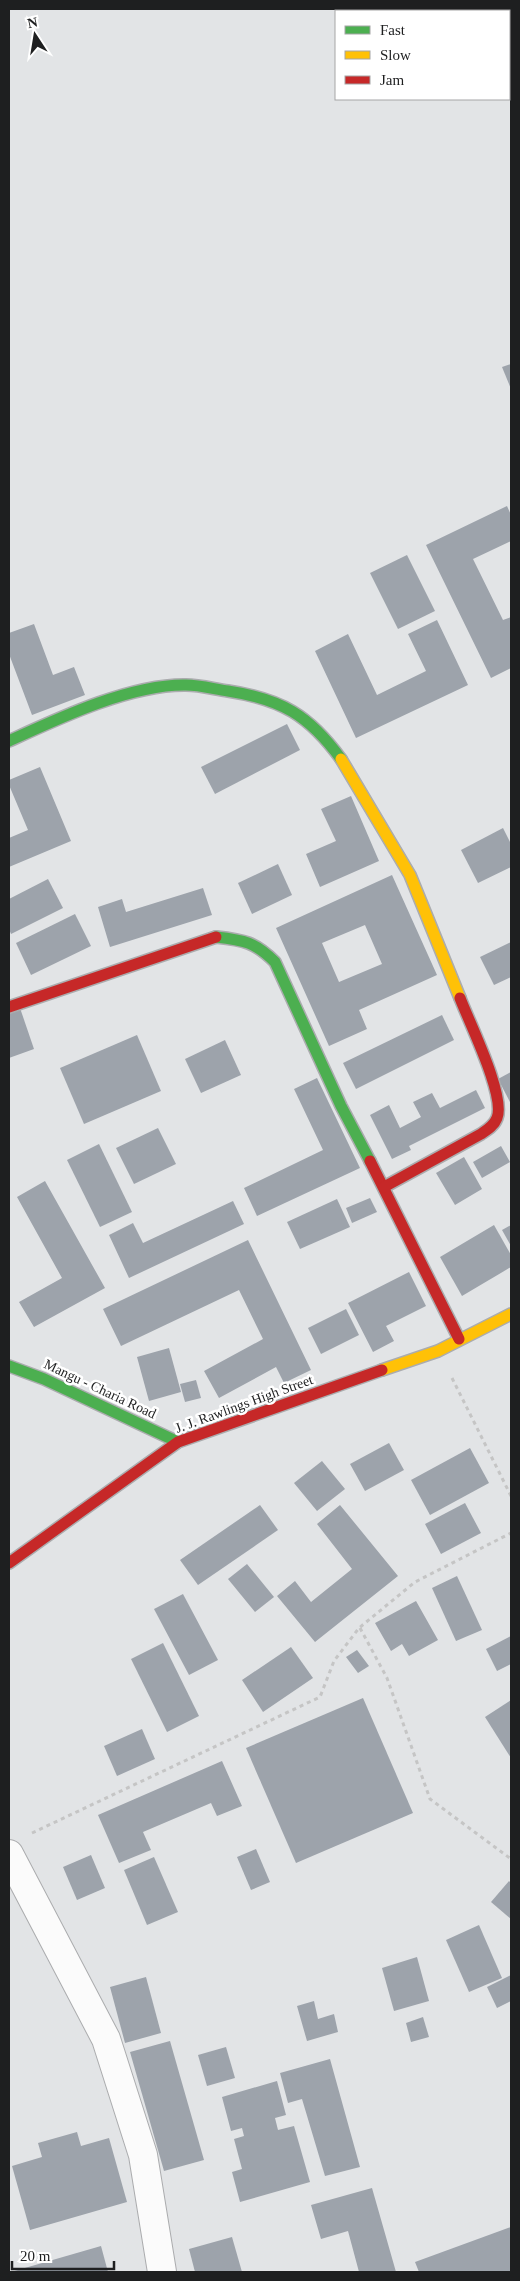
<svg xmlns="http://www.w3.org/2000/svg" width="520" height="2281" font-family="'Times New Roman',serif">
<style>
.building{fill:#9da3ab;fill-rule:evenodd}
.lines{fill:none;stroke-linecap:round;stroke-linejoin:round}
.street-casing{stroke:#abacae;stroke-width:30}
.fast-casing{stroke:#abacae;stroke-width:14}
.slow-casing{stroke:#abacae;stroke-width:14}
.jam-casing{stroke:#abacae;stroke-width:14}
.path{stroke:#c5c5c5;stroke-width:3;stroke-dasharray:4 4;stroke-linecap:butt}
.street{stroke:#fbfbfb;stroke-width:28}
.fast{stroke:#4caf50;stroke-width:11}
.slow{stroke:#ffc107;stroke-width:11}
.jam{stroke:#c62828;stroke-width:11}
.labels{text-anchor:middle;dominant-baseline:central;stroke-width:5;stroke-linejoin:round;paint-order:stroke}
.street-label{font-size:14px;fill:#1e1f20;stroke:#fff}
</style>
<rect width="100%" height="100%" fill="#e2e4e6"/>
<g class="building">
<polygon points="511,364 511,389 502,367"/>
<polygon points="507,506 511,515 511,541 473,559 503,620 511,617 511,668 491,678 426,545"/>
<polygon points="407,555 435,611 398,629 370,573"/>
<polygon points="437,620 468,685 356,738 315,651 348,634 377,695 426,671 408,634"/>
<polygon points="34,624 53,675 74,667 85,695 32,715 9,654 9,633"/>
<polygon points="287,724 300,750 215,794 201,767"/>
<polygon points="40,767 71,841 9,867 9,838 28,830 9,785 9,780"/>
<polygon points="351,796 379,861 320,887 306,854 336,841 321,809"/>
<polygon points="503,828 511,844 511,867 478,883 461,850"/>
<polygon points="278,864 292,895 252,914 238,883"/>
<path d="M 392,875 L 437,975 L 359,1010 L 367,1029 L 329,1046 L 276,928 ZM 365,925 L 382,964 L 339,982 L 322,943 Z"/>
<polygon points="48,879 63,908 11,934 9,929 9,899"/>
<polygon points="203,888 212,915 110,947 98,907 122,899 126,912"/>
<polygon points="75,914 91,946 31,975 16,943"/>
<polygon points="511,942 511,977 494,985 480,957"/>
<polygon points="20,1008 34,1049 9,1058 9,1012"/>
<polygon points="442,1015 454,1040 356,1089 343,1063"/>
<polygon points="137,1035 161,1091 84,1124 60,1068"/>
<polygon points="225,1040 241,1075 201,1093 185,1059"/>
<polygon points="511,1072 511,1104 498,1079"/>
<polygon points="317,1078 360,1168 257,1216 244,1188 323,1150 294,1089"/>
<polygon points="476,1090 485,1108 409,1146 411,1150 392,1159 370,1115 389,1105 400,1128 421,1117 413,1102 432,1093 440,1108"/>
<polygon points="158,1128 176,1164 134,1184 116,1148"/>
<polygon points="99,1144 132,1212 100,1227 67,1160"/>
<polygon points="501,1146 510,1162 482,1178 473,1162"/>
<polygon points="464,1157 482,1189 455,1205 436,1173"/>
<polygon points="45,1181 105,1288 34,1327 19,1302 62,1278 17,1197"/>
<polygon points="370,1198 377,1212 352,1223 346,1208"/>
<polygon points="337,1199 350,1227 300,1249 287,1222"/>
<polygon points="233,1201 244,1224 129,1278 109,1235 133,1223 143,1243"/>
<polygon points="494,1225 511,1255 511,1267 462,1296 440,1257"/>
<polygon points="511,1225 511,1246 502,1230"/>
<polygon points="248,1240 311,1370 284,1383 276,1367 219,1398 204,1371 263,1339 239,1290 121,1346 103,1309"/>
<polygon points="409,1272 426,1306 386,1326 394,1341 373,1352 348,1303"/>
<polygon points="346,1309 359,1335 321,1354 308,1328"/>
<polygon points="169,1348 181,1392 149,1401 137,1357"/>
<polygon points="196,1380 201,1398 185,1402 180,1384"/>
<polygon points="389,1443 404,1470 365,1491 350,1464"/>
<polygon points="470,1448 489,1483 430,1515 411,1480"/>
<polygon points="322,1461 345,1489 317,1511 294,1483"/>
<polygon points="465,1503 481,1533 441,1554 425,1524"/>
<polygon points="260,1505 278,1530 198,1585 180,1560"/>
<polygon points="340,1505 398,1576 315,1642 277,1596 295,1581 311,1602 352,1569 317,1524"/>
<polygon points="247,1564 274,1597 255,1612 228,1579"/>
<polygon points="457,1576 482,1630 456,1641 432,1588"/>
<polygon points="183,1594 218,1660 189,1675 154,1609"/>
<polygon points="416,1601 438,1640 409,1656 402,1644 391,1651 375,1623"/>
<polygon points="511,1636 511,1664 497,1671 486,1649"/>
<polygon points="163,1643 199,1716 167,1732 131,1659"/>
<polygon points="291,1647 313,1678 263,1712 242,1680"/>
<polygon points="357,1650 369,1666 358,1673 346,1657"/>
<polygon points="363,1698 413,1813 296,1863 246,1748"/>
<polygon points="511,1700 511,1758 485,1717"/>
<polygon points="142,1729 155,1759 117,1776 104,1746"/>
<polygon points="222,1761 242,1806 217,1816 211,1803 143,1832 151,1850 119,1863 98,1815"/>
<polygon points="256,1849 270,1882 251,1890 237,1857"/>
<polygon points="91,1855 105,1888 77,1900 63,1867"/>
<polygon points="154,1857 178,1912 147,1925 124,1870"/>
<polygon points="509,1881 511,1883 511,1919 491,1902"/>
<polygon points="479,1925 502,1978 469,1992 446,1940"/>
<polygon points="417,1957 429,2001 394,2011 382,1968"/>
<polygon points="511,1975 511,2001 497,2008 487,1987"/>
<polygon points="146,1977 161,2033 125,2043 110,1987"/>
<polygon points="314,2001 318,2019 334,2014 338,2032 307,2041 297,2006"/>
<polygon points="423,2017 429,2037 411,2042 406,2023"/>
<polygon points="170,2041 204,2160 164,2171 130,2052"/>
<polygon points="226,2047 235,2078 207,2086 198,2055"/>
<polygon points="330,2059 360,2167 325,2176 302,2099 288,2103 280,2073"/>
<polygon points="277,2081 286,2115 275,2118 278,2130 294,2126 310,2182 240,2202 232,2172 242,2169 234,2139 244,2136 242,2128 231,2131 222,2097"/>
<polygon points="77,2132 81,2146 109,2138 127,2202 30,2230 12,2166 42,2157 38,2143"/>
<polygon points="372,2188 396,2272 359,2272 348,2231 321,2239 311,2205"/>
<polygon points="511,2227 511,2272 419,2272 415,2262"/>
<polygon points="232,2237 242,2272 195,2272 189,2249"/>
<polygon points="101,2246 108,2272 11,2272"/>
</g>
<g class="lines">
<g class="street-casing">
<polyline id="street" points="9,1854 106,2039 143,2155 162,2272"/>
</g>
<g class="fast-casing">
<g id="fast">
<path d="M 9,741 C 59,718 131,684 186,685 C 200,685 214,689 228,691 C 281,699 309,715 341,759"/>
<path d="M 216,937 C 244,940 255,942 275,962 L 341,1106 L 370,1161"/>
<polyline points="9,1366 44,1379 178,1442"/>
</g>
</g>
<g class="slow-casing">
<g id="slow">
<polyline points="341,759 410,875 460,998"/>
<polyline points="382,1370 438,1351 511,1314"/>
</g>
</g>
<g class="jam-casing">
<g id="jam">
<polyline points="9,1007 216,937"/>
<polyline points="370,1161 459,1339"/>
<path d="M 384,1187 L 481,1134 C 487,1130 494,1126 497,1118 C 506,1096 469,1022 460,998"/>
<polyline points="9,1563 178,1442 382,1370"/>
</g>
</g>
<g class="path">
<polyline points="452,1378 511,1496"/>
<polyline points="360,1628 387,1678 430,1799 511,1859"/>
<polyline points="32,1833 320,1697 334,1661 359,1628 415,1582 511,1533"/>
</g>
<use href="#street" class="street"/>
<use href="#fast" class="fast"/>
<use href="#slow" class="slow"/>
<use href="#jam" class="jam"/>
</g>
<g class="labels">
<g class="street-label">
<text transform="translate(100 1389) rotate(25)">Mangu - Charia Road</text>
<text transform="translate(244 1404) rotate(-20)">J. J. Rawlings High Street</text>
</g>
</g>
<rect width="520" height="2281" fill="none" stroke="#1e1f20" stroke-width="20"/>
<rect x="335" y="10" width="175" height="90" fill="#ffffff" stroke="#a5a5a6"/>
<rect x="345" y="26" width="25" height="8" fill="#4caf50" stroke="#a5a5a6"/>
<text x="380" y="35" font-size="15" fill="#1e1f20">Fast</text>
<rect x="345" y="51" width="25" height="8" fill="#ffc107" stroke="#a5a5a6"/>
<text x="380" y="60" font-size="15" fill="#1e1f20">Slow</text>
<rect x="345" y="76" width="25" height="8" fill="#c62828" stroke="#a5a5a6"/>
<text x="380" y="85" font-size="15" fill="#1e1f20">Jam</text>
<g transform="translate(35 35) rotate(348)" stroke="#ffffff" stroke-width="4" paint-order="stroke">
<path d="M0-4L9 19L0 12L-9 19Z" fill="#1e1f20"/>
<text y="-8" font-size="14" font-weight="bold" text-anchor="middle" fill="#1e1f20">N</text>
</g>
<path d="M12 2261v8h102v-8" fill="none" stroke="#1e1f20" stroke-width="2.5"/>
<text x="20" y="2261" font-size="15" fill="#1e1f20" stroke="#ffffff" stroke-width="4" paint-order="stroke">20 m</text>
</svg>
